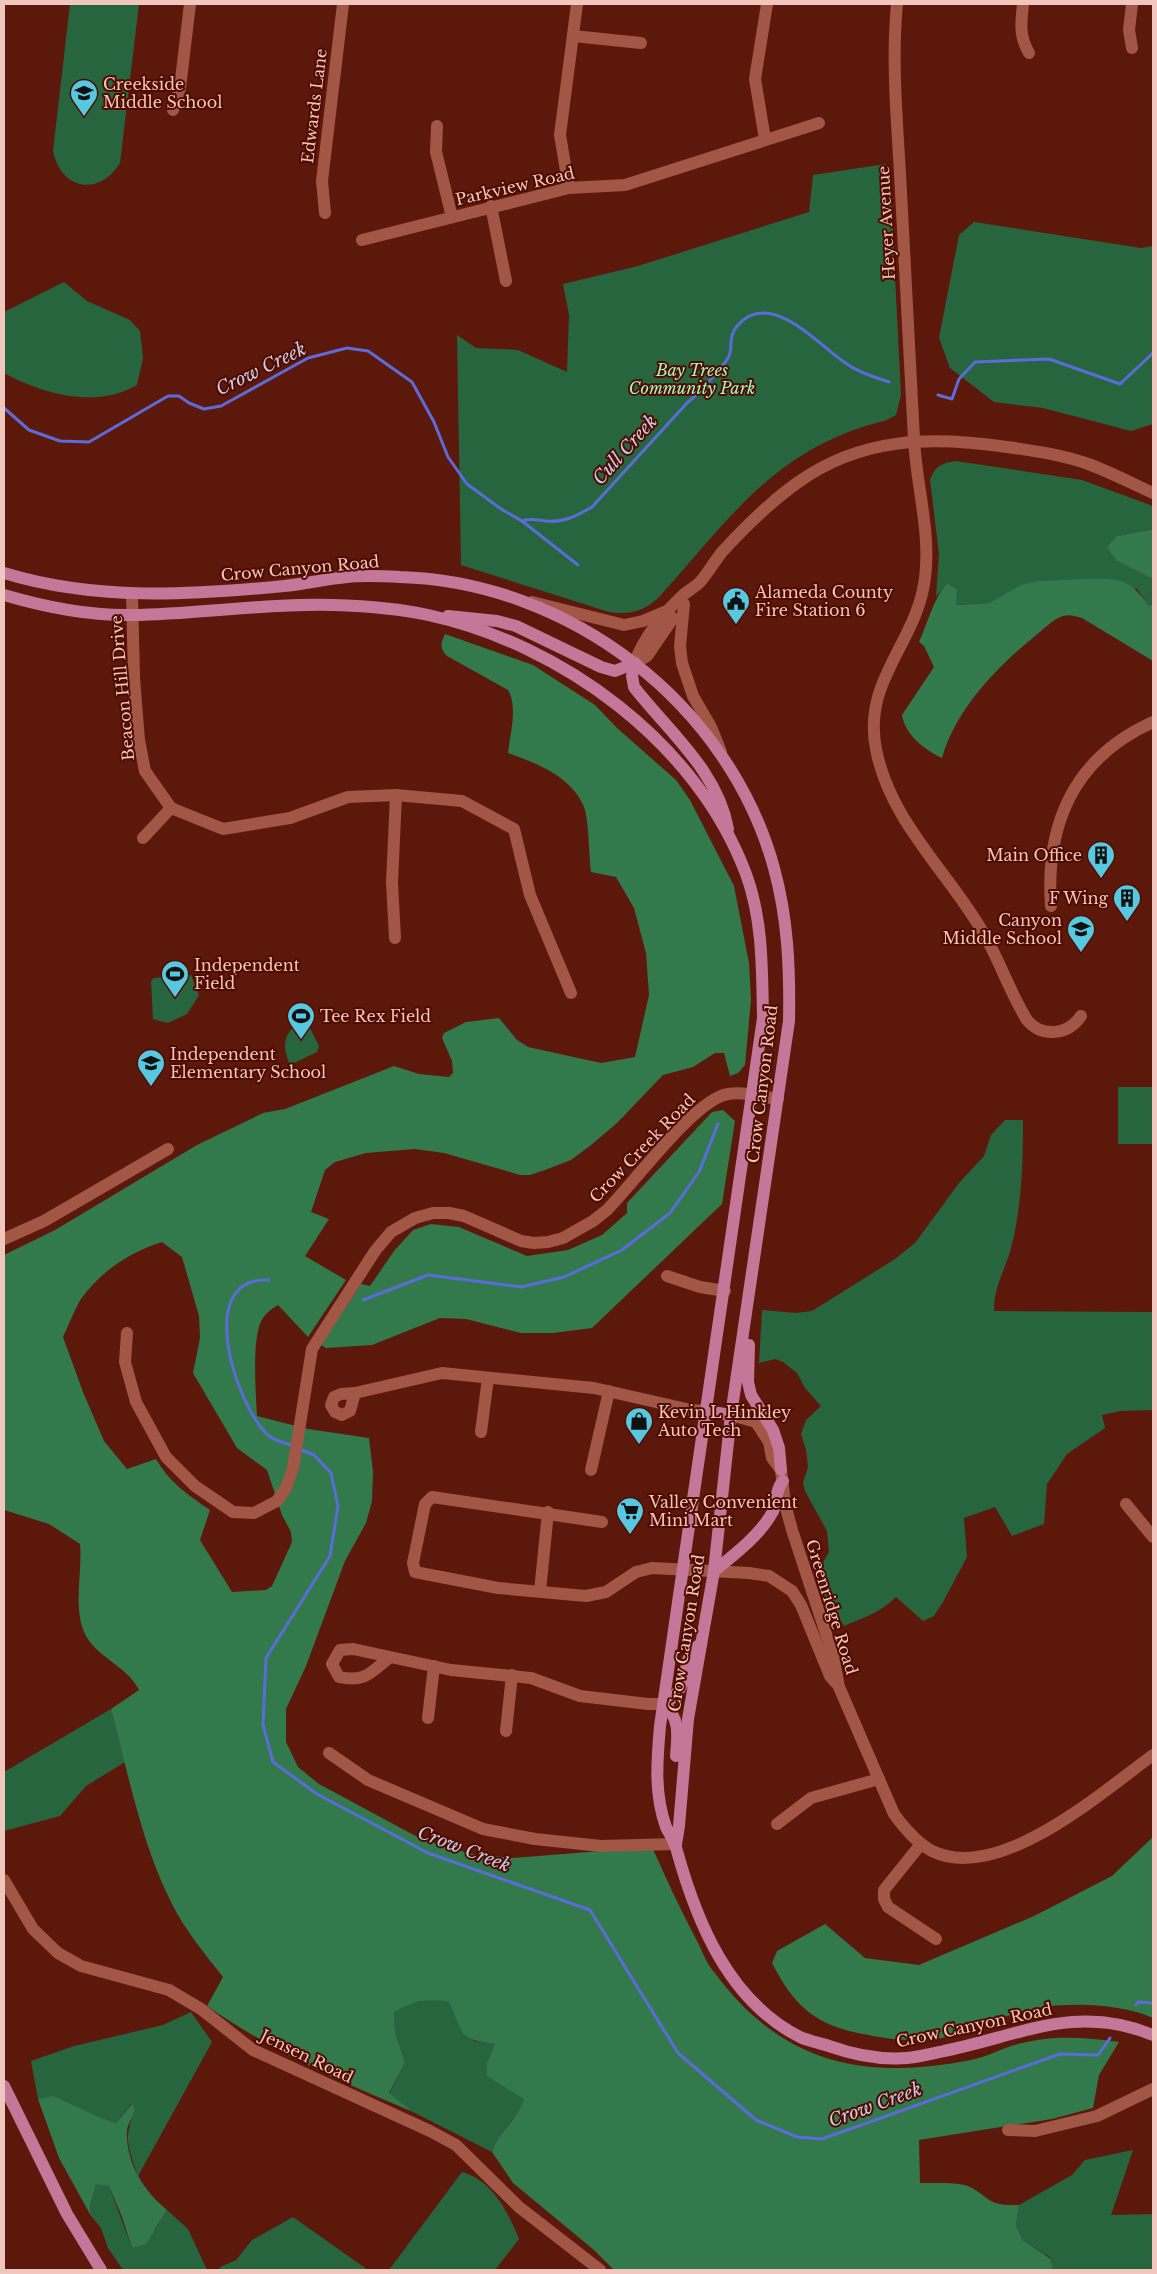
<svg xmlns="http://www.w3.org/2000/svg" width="1157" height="2274" font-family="'Libre Baskerville',serif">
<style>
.green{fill:#27653f}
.forest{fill:#32794c;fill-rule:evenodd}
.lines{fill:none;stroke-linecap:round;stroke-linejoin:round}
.stream{stroke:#5b6cda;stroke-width:3}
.minor{stroke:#a15646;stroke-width:12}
.major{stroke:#c47798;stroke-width:12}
.labels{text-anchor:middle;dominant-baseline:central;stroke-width:4;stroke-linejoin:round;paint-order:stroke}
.poi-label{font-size:16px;fill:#f1c6bc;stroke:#500b00;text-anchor:start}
.street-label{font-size:16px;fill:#f1c6bc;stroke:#500b00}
.park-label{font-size:16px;font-style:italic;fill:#a1f8bc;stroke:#500b00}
.water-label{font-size:18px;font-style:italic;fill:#c4cce8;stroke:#500b00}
</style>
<rect width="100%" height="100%" fill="#5c180a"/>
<g class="green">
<path d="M 70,4 L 139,4 L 120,163 C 99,197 61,190 53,151 Z"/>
<path d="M 886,164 L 891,196 L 901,395 L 896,415 L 887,420 C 775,448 733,515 660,596 C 645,611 631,615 609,612 L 461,565 L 457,335 L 476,348 L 518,350 L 567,372 L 569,315 L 563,284 L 638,266 L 809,212 L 813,175 Z"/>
<polygon points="974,222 1141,248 1153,246 1153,424 1131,431 1043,408 994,402 950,368 939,338 959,235"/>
<path d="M 64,282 L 87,301 L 130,320 L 140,331 L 143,358 L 137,385 C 96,409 43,394 4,373 L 4,312 Z"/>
<path d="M 956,461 L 1082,480 L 1153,506 L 1153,529 L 1117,536 L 1117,561 L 1153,579 L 1153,604 L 1149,606 L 1137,589 L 1002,596 L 989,603 L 955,605 L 957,589 L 947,583 L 936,597 L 939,554 L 930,480 C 935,466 942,463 956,461 Z"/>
<polygon points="191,975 199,995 187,1014 168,1023 153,1019 151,981 154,978"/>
<path d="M 305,1018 L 319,1046 L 317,1052 L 290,1065 C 280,1041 285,1032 305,1018 Z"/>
<rect x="1118" y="1087" width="35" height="57"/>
<path d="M 1005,1120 L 1023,1120 C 1023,1162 1022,1207 1011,1248 C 1005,1271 994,1285 994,1311 L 1153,1312 L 1153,1410 L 1120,1411 L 1102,1415 L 1105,1428 L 1067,1454 L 1047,1484 L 1044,1524 L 1012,1536 L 995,1507 L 964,1518 L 967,1557 L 943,1602 L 934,1616 L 923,1621 L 896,1597 C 881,1612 863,1618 844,1626 C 839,1617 833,1611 827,1603 C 821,1593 820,1581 818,1571 L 829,1552 L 827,1531 L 805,1491 L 803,1483 L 808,1467 L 806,1450 L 801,1434 L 806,1420 L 821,1406 L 805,1388 L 797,1373 L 783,1362 L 775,1359 L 759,1363 L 762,1310 L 796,1313 L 812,1311 L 895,1259 L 915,1243 L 959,1183 L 984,1156 L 991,1135 Z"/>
<polygon points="111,1709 125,1762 86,1786 60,1816 4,1831 4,1772"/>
<path d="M 434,1999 L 449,2002 L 474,2041 L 495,2044 L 487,2062 L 525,2099 C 516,2122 499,2129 492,2152 L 413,2112 L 389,2094 L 405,2063 L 395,2031 L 394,2011 L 407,2004 Z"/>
<path d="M 191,2012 L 212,2042 L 138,2176 C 128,2147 123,2139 135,2110 L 131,2104 L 116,2123 C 110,2121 102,2121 97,2118 C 73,2107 66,2094 38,2099 L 31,2061 L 74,2046 L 163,2025 Z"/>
<polygon points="1133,2150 1111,2215 1153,2214 1153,2270 1053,2270 1051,2258 1023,2240 1016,2226 1019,2205 1072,2175 1085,2160"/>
<path d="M 462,2172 C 492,2180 508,2212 519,2239 L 495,2270 L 389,2270 Z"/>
<polygon points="96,2183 109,2186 132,2248 155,2230 167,2210 188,2229 207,2270 123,2270 108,2248 101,2228 91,2216 90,2207"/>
<polygon points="293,2217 368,2270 219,2270 220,2267 236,2260 252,2240"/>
</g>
<g class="forest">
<polygon points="1153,529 1153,579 1117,561 1107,547 1117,536"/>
<path d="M 1082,579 C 1117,579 1127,575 1149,606 L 1153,604 L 1153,661 L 1082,618 C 1075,616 1070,614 1063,616 C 1053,619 1043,630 1035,636 C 996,668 956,709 942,758 C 925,750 905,735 902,715 L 934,667 L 924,646 L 919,642 C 928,622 933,600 947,583 L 957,589 L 956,605 L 989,603 L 1021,585 L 1039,581 Z"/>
<path d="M 445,634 L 533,665 L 595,705 L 617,728 L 676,780 L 690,800 L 734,886 L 749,963 L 751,1000 L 745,1065 L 738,1073 L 730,1076 L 724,1053 L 715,1053 L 693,1067 L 663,1075 L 617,1123 L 591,1145 L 571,1160 L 545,1170 L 530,1175 L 520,1175 L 444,1153 L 415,1149 L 366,1153 L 335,1162 L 325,1170 L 311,1212 L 329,1219 L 305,1256 L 346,1280 L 308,1337 L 278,1305 C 273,1308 266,1313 263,1318 C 251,1335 256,1394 257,1416 L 308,1429 L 369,1438 L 373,1472 L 372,1501 L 366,1523 L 345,1561 L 306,1666 L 286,1709 L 286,1742 L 298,1767 L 319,1784 L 423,1840 L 472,1854 L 513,1858 L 652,1847 C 666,1878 680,1909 696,1939 C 702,1950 706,1963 714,1972 C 782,2064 863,2081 971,2060 C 987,2057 1002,2048 1018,2044 C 1052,2035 1084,2037 1119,2042 L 1099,2075 L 1093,2108 L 1052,2119 L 919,2140 L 920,2183 C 932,2183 959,2182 968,2186 C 992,2198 986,2206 1019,2205 L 1016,2226 L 1023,2240 L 1051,2259 L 1053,2270 L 614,2270 L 594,2250 L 513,2183 L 492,2152 C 499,2129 516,2123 524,2099 L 487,2076 L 487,2062 L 495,2044 C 456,2039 464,2033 449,2002 C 429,1998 412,2001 394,2012 L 395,2031 L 405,2063 L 389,2093 L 413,2112 C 339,2081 274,2052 207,2006 L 223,1977 C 205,1954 184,1929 171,1902 C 141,1842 128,1773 111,1709 L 139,1690 C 129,1669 105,1661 90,1642 C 70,1616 83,1574 80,1544 L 49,1524 L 4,1510 L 4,1255 L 55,1230 L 197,1145 L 263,1113 L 285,1109 L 394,1066 L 419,1074 L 449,1077 L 453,1073 L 452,1061 L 442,1038 L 444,1033 L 466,1022 L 499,1018 L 517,1040 L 528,1047 L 601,1063 L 635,1057 L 649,995 L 646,953 L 634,908 L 616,877 L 591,872 C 589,856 589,821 584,807 C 571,776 538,764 508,753 C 510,734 518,707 508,690 L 447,656 C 439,648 441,643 445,634 ZM 162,1242 L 182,1257 L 199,1316 L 200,1338 L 193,1373 L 237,1448 L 267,1470 L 282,1515 L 291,1532 L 292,1542 L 272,1586 L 266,1590 L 232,1592 L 200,1540 L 210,1510 C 189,1496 169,1482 156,1459 L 127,1469 L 104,1441 L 83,1392 L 63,1337 C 69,1325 74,1310 81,1299 C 101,1271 130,1252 162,1242 Z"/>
<polygon points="723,1110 735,1121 722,1204 592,1328 553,1333 521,1333 466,1319 440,1318 372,1345 326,1348 321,1345 361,1284 370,1286 394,1251 413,1230 431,1224 459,1227 527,1256 568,1250 602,1235 627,1213 627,1203 712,1112"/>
<path d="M 1153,1837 L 1153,2018 C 1122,2004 1071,2002 1037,2008 C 1002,2014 970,2034 935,2039 C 909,2042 888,2039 863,2034 C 815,2025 794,2006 772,1963 L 777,1951 L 825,1924 L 865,1958 L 919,1965 L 1034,1916 L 1112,1876 Z"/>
<path d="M 53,2096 C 75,2104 93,2117 116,2123 L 132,2104 L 135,2110 C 133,2117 127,2125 127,2132 C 126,2163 144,2191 167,2210 L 146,2244 L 132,2248 L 122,2217 L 109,2186 L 96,2184 L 90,2207 L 91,2216 L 59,2158 L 38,2099 Z"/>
</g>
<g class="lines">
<g class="stream">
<polyline points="938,395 952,399 959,379 975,362 1049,359 1120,384 1153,353"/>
<polyline points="4,408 29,430 60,441 89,442 168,396 179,396 189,403 204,409 221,406 308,358 347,348 368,351 412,382 434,422 448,457 467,484 501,509 522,521 578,565"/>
<path d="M 522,521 C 531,518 537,520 546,521 C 564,523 578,515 592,507 L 687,403 C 696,396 722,368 728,358 C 734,349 727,338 737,326 C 770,287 819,346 847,364 C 859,373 875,377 889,382"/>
<path d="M 269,1280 C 193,1276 236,1407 269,1436 C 275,1441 286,1443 294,1446"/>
<polyline points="363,1300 428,1275 521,1287 564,1277 622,1250 670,1213 699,1172 718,1124"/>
<polyline points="299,1449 314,1455 331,1473 338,1506 330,1556 266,1658 263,1725 273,1762 317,1794 428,1853 590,1910 678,2053 756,2120 797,2137 822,2139 1060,2054 1098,2055 1110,2038"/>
<polyline points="1136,2005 1138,2002 1153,2003"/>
</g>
<g class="minor">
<path d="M 897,4 C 891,66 898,129 901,192 C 905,274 909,356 914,439 C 916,484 931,532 925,578 C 917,643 862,680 876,749 C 889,819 946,870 981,929 C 999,958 1009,991 1027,1020 C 1042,1038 1068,1035 1081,1016"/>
<path d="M 1023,4 C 1021,23 1019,36 1029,53"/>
<polyline points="1132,4 1129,30 1132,48"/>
<polyline points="573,36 641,43"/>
<polyline points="173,110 180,88 190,4"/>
<polyline points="437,126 436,152 452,217"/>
<polyline points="765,139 755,79 767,4"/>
<polyline points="569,188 560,135 577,4"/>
<polyline points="491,206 506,281"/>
<polyline points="325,213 322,181 343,4"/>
<polyline points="362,240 569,188 625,185 819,123"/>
<polyline points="132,595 134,678 139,740 145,771 171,808 223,829 290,818 348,797 396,795 462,801 514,829 530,895 571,993"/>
<polyline points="532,602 624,625 643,621 669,610"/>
<polyline points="684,604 680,646 682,663 693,696 711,727 721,752"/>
<path d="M 635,663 C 642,639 664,613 682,596 C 687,591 694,588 700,582 C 708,573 714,562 722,552 C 745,527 769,503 797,483 C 861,437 931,436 1007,447 C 1035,451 1064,455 1091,465 C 1112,473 1133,484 1153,493"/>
<polyline points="635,663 647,656 673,618"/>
<polyline points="143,838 171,808"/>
<path d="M 1051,906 C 1045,823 1075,757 1153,722"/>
<polyline points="395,938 392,883 396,795"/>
<polyline points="4,1239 44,1221 168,1149"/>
<polyline points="667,1276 700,1287 725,1291"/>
<path d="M 127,1333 L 125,1362 L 136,1402 L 166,1457 L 195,1486 L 233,1512 L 254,1513 L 277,1501 L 286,1488 L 293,1468 L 312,1349 L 375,1251 L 391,1232 L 415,1218 L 433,1213 L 449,1213 L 464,1216 L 521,1241 L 534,1243 L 548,1242 L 563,1238 L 593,1221 L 607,1210 C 634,1183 695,1099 728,1094 C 744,1091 762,1097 778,1099"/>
<polyline points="355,1393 442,1373 594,1388 691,1410 706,1411"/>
<polygon points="355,1393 350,1411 342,1415 335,1412 331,1405 334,1397 341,1394"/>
<path d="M 731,1415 L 756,1422 L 769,1442 L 772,1458 L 781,1470 L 785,1504 L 792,1530 L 833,1655 L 839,1687 L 894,1814 C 905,1829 916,1842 932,1851 C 999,1884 1102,1792 1153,1755"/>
<polyline points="481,1432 488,1378"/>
<polyline points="591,1470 609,1391"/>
<polyline points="1126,1504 1153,1537"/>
<polyline points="602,1522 432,1497 425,1504 413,1563 415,1572 498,1588 586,1596 606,1592 636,1572 652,1568 749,1573 769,1576 792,1591 801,1605 830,1676 836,1683"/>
<polyline points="540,1591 548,1512"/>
<path d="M 389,1658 C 371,1672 365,1683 339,1677 L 332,1664 L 340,1650 L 353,1649 L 451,1670 L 531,1678 L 580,1696 L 648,1704 L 664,1704"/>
<polyline points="428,1718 434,1666"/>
<polyline points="506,1731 512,1675"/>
<polyline points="329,1753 368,1780 483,1829 535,1839 601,1846 676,1844"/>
<polyline points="777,1824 811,1798 879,1779"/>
<polyline points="921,1844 884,1890 884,1899 888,1907 936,1939"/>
<polyline points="4,1880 33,1929 58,1953 81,1966 169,1990 201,2009 253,2050 430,2131 456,2145 519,2207 600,2270"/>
<polyline points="1008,2130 1035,2131 1097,2116 1153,2089"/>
</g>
<g class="major">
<path d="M 4,573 C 96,601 189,595 284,586 C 305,584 326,579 347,577 C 364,575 383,576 400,577 C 570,582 729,704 774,868 C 788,919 790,969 789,1021 L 731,1415 L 714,1571 L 688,1719 L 679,1826 L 676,1844"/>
<path d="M 4,595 C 45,607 89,616 132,615 C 199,614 266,603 333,605 C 364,606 397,608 428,615 C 562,644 697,743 746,874 C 763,920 762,970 763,1018 L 660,1726 C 657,1760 654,1794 666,1827 C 670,1835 675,1842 677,1851 C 697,1923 729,2001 800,2037 C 809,2041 820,2043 829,2046 C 854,2055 880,2060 907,2058 C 919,2057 931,2054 944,2051 C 1019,2036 1075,2003 1153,2035"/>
<polyline points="448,616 497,621 516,626 601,667 615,671 635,663"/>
<path d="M 635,663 L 632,676 L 634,687 C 668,731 718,771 728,829"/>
<polyline points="749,1345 748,1382 751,1395 773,1430 779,1448 781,1470"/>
<polyline points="706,1411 731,1415"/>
<path d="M 714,1571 C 734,1555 760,1535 772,1513 C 779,1502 774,1491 783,1481"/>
<path d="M 664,1704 C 680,1718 678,1735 676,1756"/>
<path d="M 664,1704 C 697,1684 676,1658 701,1644"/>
<polyline points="4,2086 67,2214 101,2270"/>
</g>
</g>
<defs>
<g id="school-pin" transform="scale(1.4375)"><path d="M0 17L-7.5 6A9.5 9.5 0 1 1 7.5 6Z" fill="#56c9e1" stroke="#500b00"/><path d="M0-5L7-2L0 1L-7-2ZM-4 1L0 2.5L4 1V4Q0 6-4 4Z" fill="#111"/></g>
<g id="civic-pin" transform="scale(1.4375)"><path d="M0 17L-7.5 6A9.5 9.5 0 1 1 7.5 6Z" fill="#56c9e1" stroke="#500b00"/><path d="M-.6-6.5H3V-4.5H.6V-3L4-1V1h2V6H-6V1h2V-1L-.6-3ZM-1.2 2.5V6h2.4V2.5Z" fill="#111"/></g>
<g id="building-pin" transform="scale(1.4375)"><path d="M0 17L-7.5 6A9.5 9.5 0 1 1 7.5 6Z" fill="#56c9e1" stroke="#500b00"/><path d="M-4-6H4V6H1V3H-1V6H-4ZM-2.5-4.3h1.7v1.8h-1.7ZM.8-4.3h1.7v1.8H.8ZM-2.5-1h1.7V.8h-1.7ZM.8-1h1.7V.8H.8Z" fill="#111"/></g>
<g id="stadium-pin" transform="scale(1.4375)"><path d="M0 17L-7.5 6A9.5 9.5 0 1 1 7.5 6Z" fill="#56c9e1" stroke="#500b00"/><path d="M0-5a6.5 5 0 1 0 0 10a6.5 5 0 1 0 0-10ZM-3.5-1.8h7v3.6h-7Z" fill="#111"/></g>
<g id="shop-pin" transform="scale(1.4375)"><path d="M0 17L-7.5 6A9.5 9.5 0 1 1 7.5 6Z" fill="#56c9e1" stroke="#500b00"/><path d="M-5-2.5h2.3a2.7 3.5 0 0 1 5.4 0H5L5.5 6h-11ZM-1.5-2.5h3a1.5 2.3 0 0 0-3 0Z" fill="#111"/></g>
<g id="supermarket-pin" transform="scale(1.4375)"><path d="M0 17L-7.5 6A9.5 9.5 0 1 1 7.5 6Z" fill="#56c9e1" stroke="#500b00"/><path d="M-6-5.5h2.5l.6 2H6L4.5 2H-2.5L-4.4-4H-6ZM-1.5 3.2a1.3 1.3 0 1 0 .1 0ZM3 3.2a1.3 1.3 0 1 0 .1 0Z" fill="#111"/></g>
</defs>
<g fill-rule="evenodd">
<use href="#school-pin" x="84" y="93"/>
<use href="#civic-pin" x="736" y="601"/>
<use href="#building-pin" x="1101" y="855"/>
<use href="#building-pin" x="1127" y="898"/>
<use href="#school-pin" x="1081" y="929"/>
<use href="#stadium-pin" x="175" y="974"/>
<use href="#stadium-pin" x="301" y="1016"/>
<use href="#school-pin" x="151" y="1063"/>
<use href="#shop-pin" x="639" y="1421"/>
<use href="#supermarket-pin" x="630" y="1511"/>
</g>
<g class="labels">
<g class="poi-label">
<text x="103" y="84">Creekside<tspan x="103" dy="18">Middle School</tspan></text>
<text x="755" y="592">Alameda County<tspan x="755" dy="18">Fire Station 6</tspan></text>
<text x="1082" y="855" text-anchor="end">Main Office</text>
<text x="1108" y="898" text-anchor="end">F Wing</text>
<text x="1062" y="920" text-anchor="end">Canyon<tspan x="1062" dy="18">Middle School</tspan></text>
<text x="194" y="965">Independent<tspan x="194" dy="18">Field</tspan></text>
<text x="320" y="1016">Tee Rex Field</text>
<text x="170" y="1054">Independent<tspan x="170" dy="18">Elementary School</tspan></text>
<text x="658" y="1412">Kevin L Hinkley<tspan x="658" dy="18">Auto Tech</tspan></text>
<text x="649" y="1502">Valley Convenient<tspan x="649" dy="18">Mini Mart</tspan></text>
</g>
<g class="street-label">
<text transform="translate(314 106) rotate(-83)">Edwards Lane</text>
<text transform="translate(515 186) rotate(-13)">Parkview Road</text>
<text transform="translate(886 223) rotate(-93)">Heyer Avenue</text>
<text transform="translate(300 568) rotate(-5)">Crow Canyon Road</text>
<text transform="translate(122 688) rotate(-95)">Beacon Hill Drive</text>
<text transform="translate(762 1084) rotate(-83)">Crow Canyon Road</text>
<text transform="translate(642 1148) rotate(-46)">Crow Creek Road</text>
<text transform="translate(832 1607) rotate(73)">Greenridge Road</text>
<text transform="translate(686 1633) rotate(-81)">Crow Canyon Road</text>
<text transform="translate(974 2025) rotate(-12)">Crow Canyon Road</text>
<text transform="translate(307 2056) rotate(26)">Jensen Road</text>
</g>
<g class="park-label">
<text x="692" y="370">Bay Trees<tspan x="692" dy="18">Community Park</tspan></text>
</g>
<g class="water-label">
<text transform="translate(261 369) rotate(-26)">Crow Creek</text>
<text transform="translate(625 450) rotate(-48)">Cull Creek</text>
<text transform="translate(464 1849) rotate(21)">Crow Creek</text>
<text transform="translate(875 2105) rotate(-20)">Crow Creek</text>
</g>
</g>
<rect width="1157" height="2274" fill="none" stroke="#f1c6bc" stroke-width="10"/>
</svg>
